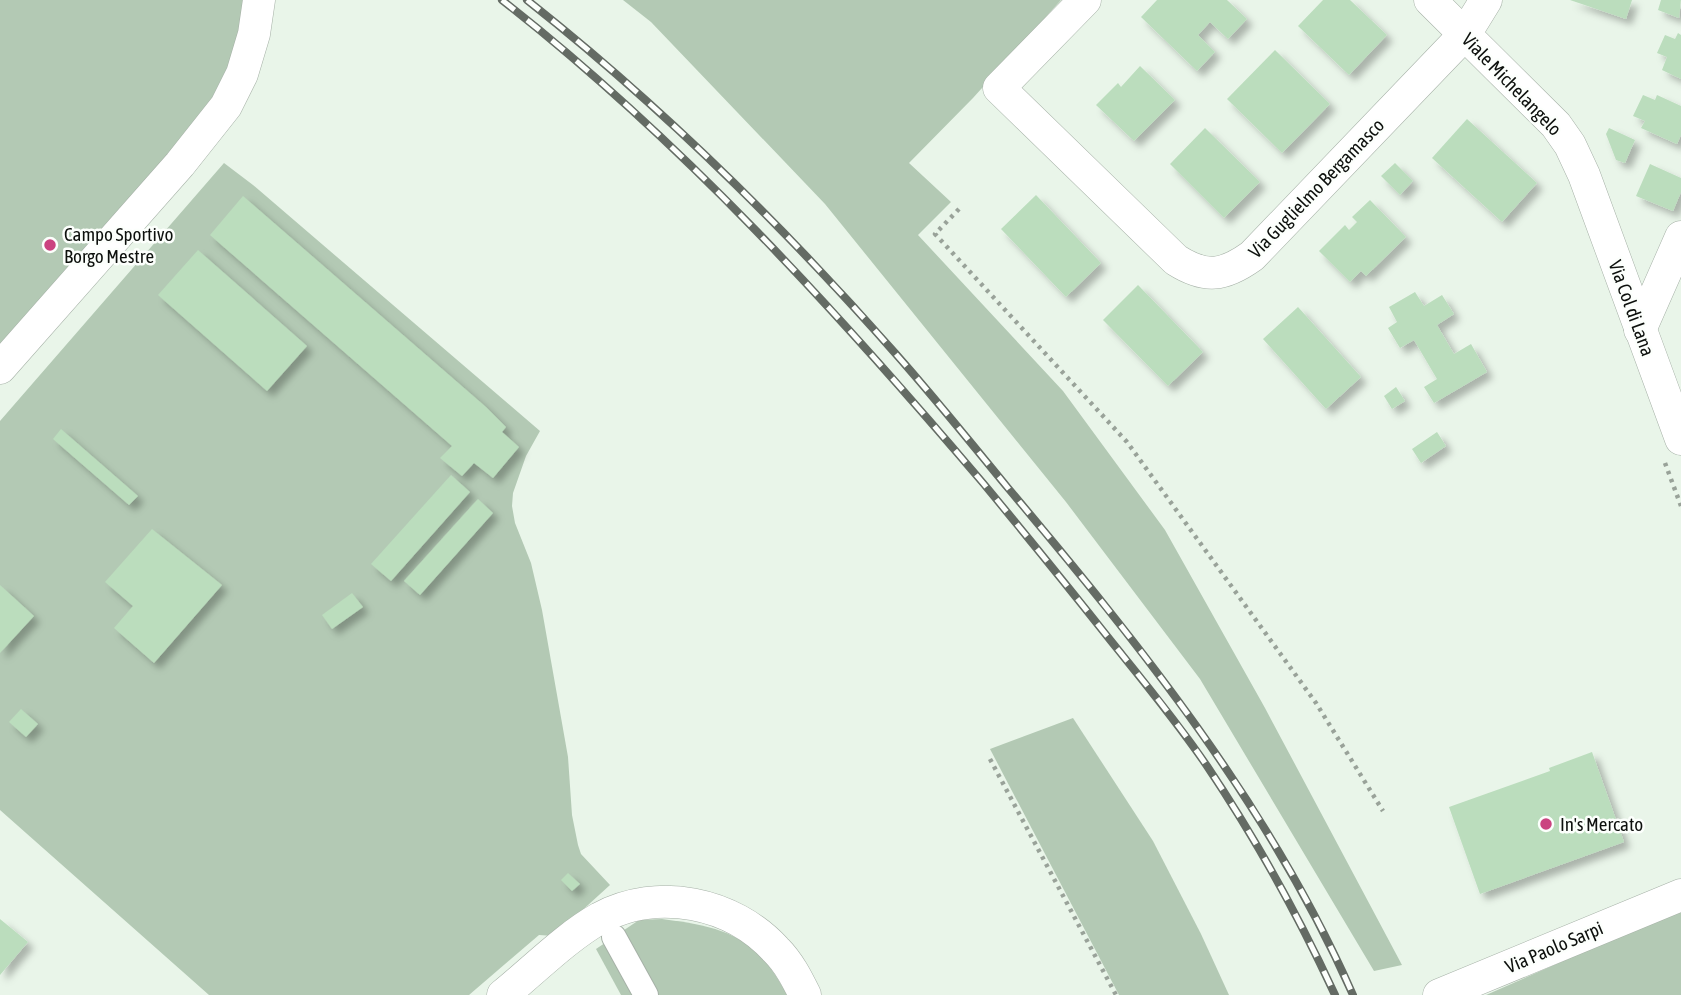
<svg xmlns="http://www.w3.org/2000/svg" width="1681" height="995" font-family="'Asap Condensed',sans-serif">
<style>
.green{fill:#b3c9b4}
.building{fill:#bbddbd;filter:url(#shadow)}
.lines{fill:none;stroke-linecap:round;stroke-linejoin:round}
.pedestrian-casing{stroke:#a6b1a7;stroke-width:26}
.minor-casing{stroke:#a6b1a7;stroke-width:33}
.path{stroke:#99a299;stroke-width:4.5;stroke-dasharray:3.5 5;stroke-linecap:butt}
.pedestrian{stroke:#fff;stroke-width:24}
.minor{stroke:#fff;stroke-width:32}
.rail-casing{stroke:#646b64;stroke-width:8}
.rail{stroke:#fcfffc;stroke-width:5;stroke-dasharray:16;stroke-linecap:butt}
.poi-dot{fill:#cb4380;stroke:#fcfffc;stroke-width:2.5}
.labels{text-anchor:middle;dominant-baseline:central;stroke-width:5;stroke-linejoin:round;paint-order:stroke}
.street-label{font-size:19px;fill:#0d100d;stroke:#fcfffc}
.poi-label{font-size:19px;fill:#0d100d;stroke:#fcfffc;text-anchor:start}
</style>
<defs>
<filter id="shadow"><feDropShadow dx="6" dy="6" stdDeviation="3.5" flood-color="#0004"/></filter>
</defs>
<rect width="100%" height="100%" fill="#e9f5e9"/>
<g class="green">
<polygon points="0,0 253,0 238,68 0,361"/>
<polygon points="623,0 1061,0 973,98 909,163 951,202 918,235 1063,391 1165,530 1265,708 1402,965 1374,971 1200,679 1066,502 825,204 651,22"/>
<polygon points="224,163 253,185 540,431 526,456 513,493 512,506 515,523 531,563 542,610 568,757 572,815 578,845 581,854 610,885 554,936 539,935 469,995 209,995 0,810 0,421"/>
<polygon points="1073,718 1153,841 1201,934 1229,995 1119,995 990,749"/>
<polygon points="1677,911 1681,911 1681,995 1486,995"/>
<path d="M 662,919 C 725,927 756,936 787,995 L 621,995 L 596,949 L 639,920 Z"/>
</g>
<g class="building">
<polygon points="1157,0 1227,0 1247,19 1228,39 1210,22 1198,35 1215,52 1197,71 1141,17"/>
<polygon points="1323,0 1350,0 1387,35 1349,75 1298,26"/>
<polygon points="1570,0 1632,0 1626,19"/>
<polygon points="1661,0 1681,0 1679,18 1658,10"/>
<polygon points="1678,33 1681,35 1681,79 1662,70 1667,57 1657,53 1665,35 1675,39"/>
<polygon points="1275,50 1330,104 1282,153 1227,99"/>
<polygon points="1140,66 1175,100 1134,141 1096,105 1118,83 1121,87"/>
<polygon points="1643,95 1655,100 1657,95 1681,106 1681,135 1677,144 1641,128 1645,121 1633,116"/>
<polygon points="1467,119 1537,183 1502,222 1432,158"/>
<polygon points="1205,128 1260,182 1224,218 1170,164"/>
<polygon points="1609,128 1635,140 1625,163 1616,160 1606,134"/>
<polygon points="1395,163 1413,181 1400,195 1381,176"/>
<polygon points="1650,164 1681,178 1681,192 1673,211 1636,196"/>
<polygon points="1036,195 1101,263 1066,297 1001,229"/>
<polygon points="243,196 486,407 506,427 502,432 519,447 493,478 474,463 462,476 440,458 452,446 210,235"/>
<polygon points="1370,200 1406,237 1366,276 1361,271 1350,282 1319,251 1345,225 1349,230 1357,222 1352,217"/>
<polygon points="198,250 307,346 267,391 158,295"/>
<polygon points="1138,285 1203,352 1168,386 1103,320"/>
<polygon points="1415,292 1424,306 1442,295 1454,314 1437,325 1454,354 1471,344 1487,372 1434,403 1424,387 1437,379 1414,340 1400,348 1388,328 1397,322 1389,307"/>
<polygon points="1298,307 1361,377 1326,409 1263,339"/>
<polygon points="1396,387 1405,401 1392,409 1384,396"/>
<polygon points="61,429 138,496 129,505 53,439"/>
<polygon points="1437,432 1446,446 1421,463 1412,449"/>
<polygon points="451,475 470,492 391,581 371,564"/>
<polygon points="478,499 493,513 420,595 404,581"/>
<polygon points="152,529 222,585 154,663 114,628 133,606 105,582"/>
<polygon points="0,585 34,616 0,653"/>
<polygon points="352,593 363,607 332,629 322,615"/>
<polygon points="21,709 38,724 26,737 9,722"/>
<polygon points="1592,752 1624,842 1480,894 1449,807 1550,771 1549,768"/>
<polygon points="568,873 580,884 572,891 561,880"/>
<polygon points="0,919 28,942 0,975"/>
</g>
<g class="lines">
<g class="pedestrian-casing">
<polyline id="pedestrian" points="614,937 646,995"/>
</g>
<g class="minor-casing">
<g id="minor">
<path d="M 1085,0 L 999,88 L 1176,260 C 1206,279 1224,276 1252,256 L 1465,34 L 1486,0"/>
<polyline points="1430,0 1556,125 1570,145 1584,175 1681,439"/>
<polyline points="1640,330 1681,237"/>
<polyline points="0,368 180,164 226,106 242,74 254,34 259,0"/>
<path d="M 503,995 C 534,970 565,938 600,918 C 658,887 732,902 776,950 C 789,963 797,979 805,995"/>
<polyline points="1439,995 1681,895"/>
</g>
</g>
<g class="path">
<polyline points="959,209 935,234 1127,442 1316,703 1383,811"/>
<polyline points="1665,463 1681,506"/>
<polyline points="990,759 1116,995"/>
</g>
<use href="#pedestrian" class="pedestrian"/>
<use href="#minor" class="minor"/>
<g class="rail-casing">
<g id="rail">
<path d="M 502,0 C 682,141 835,309 983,483 C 1026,535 1069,588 1111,641 C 1144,682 1178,723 1207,766 C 1256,839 1298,915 1335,995"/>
<path d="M 527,0 C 660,105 783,226 895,353 C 934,397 971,443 1008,488 C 1140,645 1270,806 1353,995"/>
</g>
</g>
<use href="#rail" class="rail"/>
</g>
<g class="poi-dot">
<circle cx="50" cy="245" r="7"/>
<circle cx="1546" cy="824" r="7"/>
</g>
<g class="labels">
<g class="street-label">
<text transform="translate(1512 84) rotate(46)">Viale Michelangelo</text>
<text transform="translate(1316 188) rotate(-46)">Via Guglielmo Bergamasco</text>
<text transform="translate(1632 308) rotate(70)">Via Col di Lana</text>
<text transform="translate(1554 947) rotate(-23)">Via Paolo Sarpi</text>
</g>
<g class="poi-label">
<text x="64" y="234">Campo Sportivo<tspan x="64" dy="22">Borgo Mestre</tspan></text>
<text x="1560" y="824">In's Mercato</text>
</g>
</g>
</svg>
